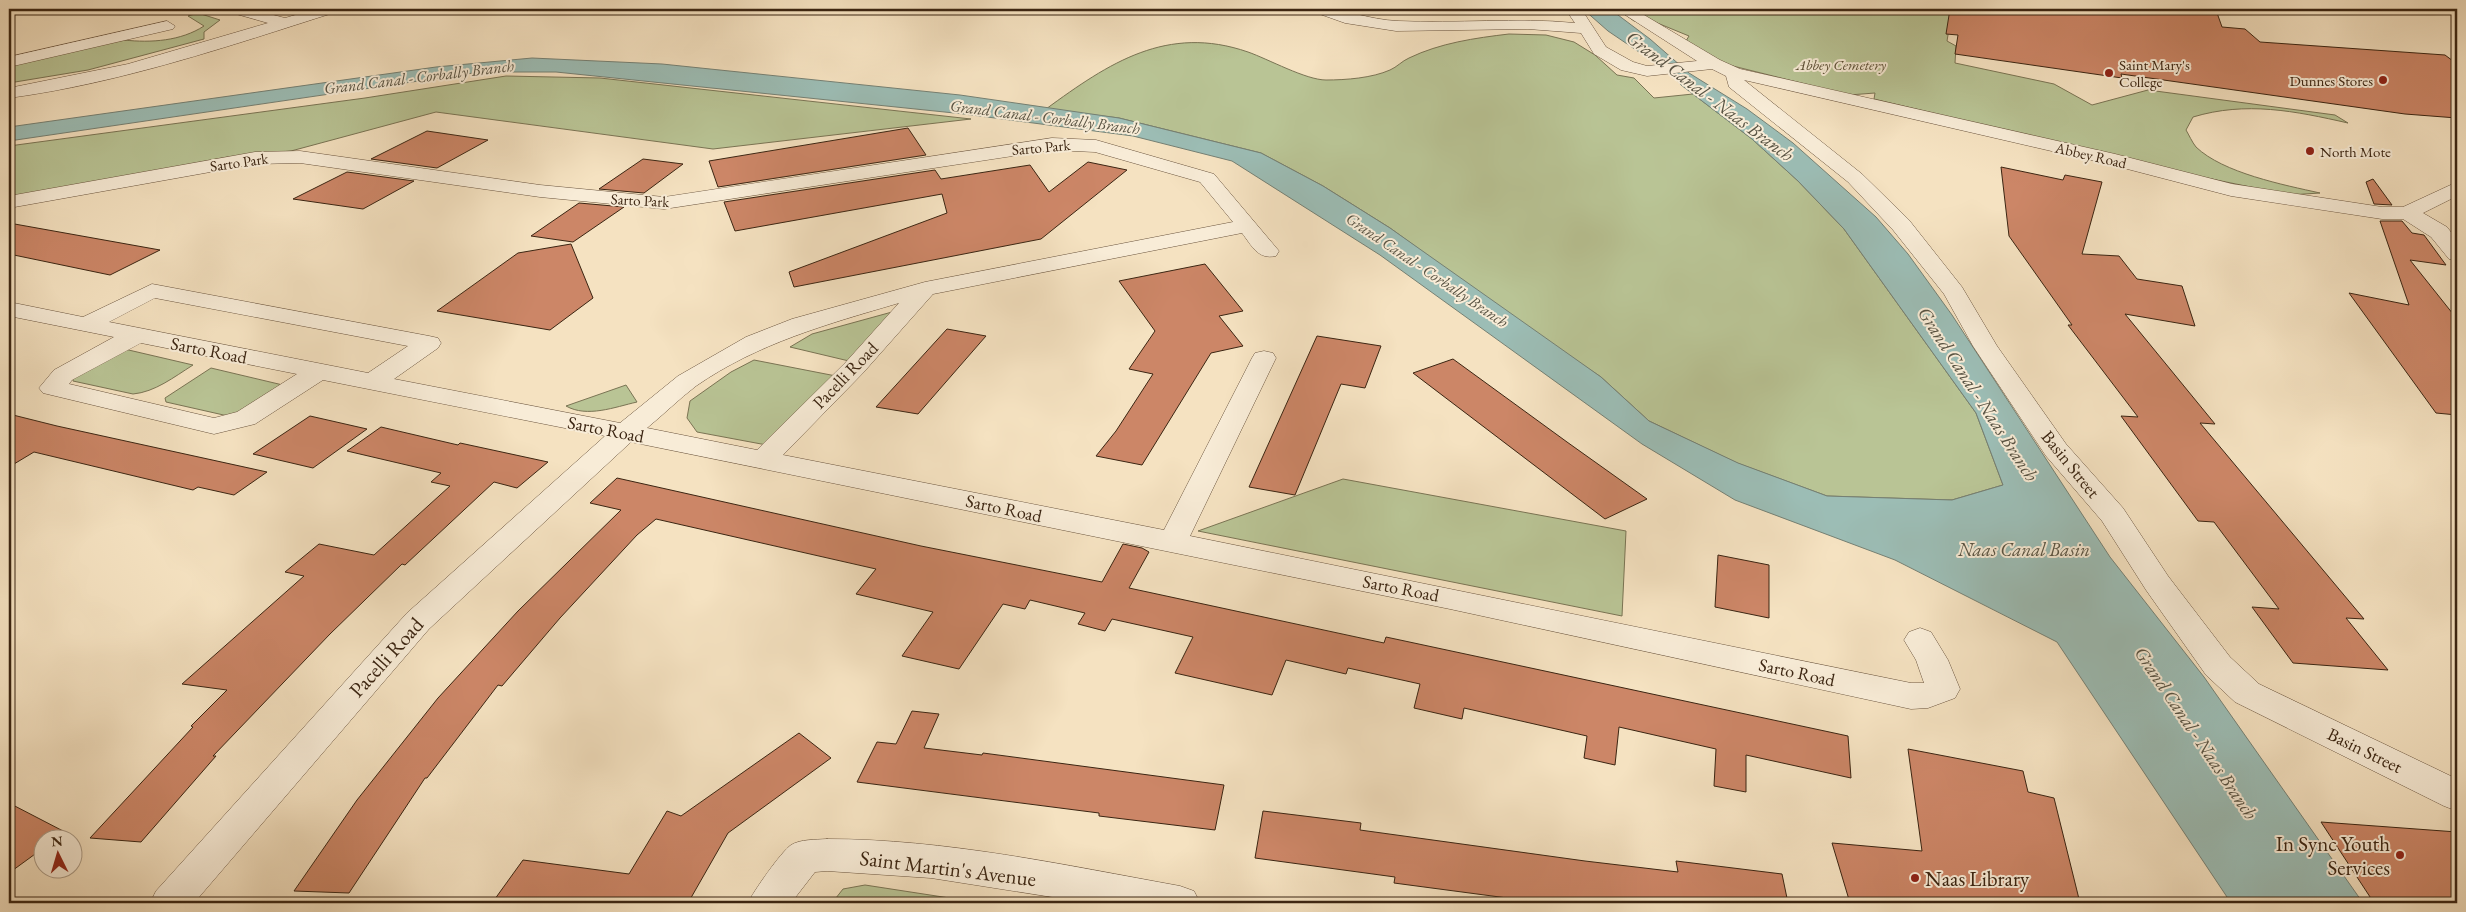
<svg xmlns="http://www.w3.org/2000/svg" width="2466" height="912" font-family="'EB Garamond',serif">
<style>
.green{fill:#b9c495;stroke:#7a7454}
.water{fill:#9cbdb5;stroke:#758074}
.building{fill:#cc8667;stroke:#3b2512}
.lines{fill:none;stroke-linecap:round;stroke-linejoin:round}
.street-casing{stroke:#6a543e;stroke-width:1}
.street{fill:#f8ecd7;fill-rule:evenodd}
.poi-dot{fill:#8f2418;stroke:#f8ecd7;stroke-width:2}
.labels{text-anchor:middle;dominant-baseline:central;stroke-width:4;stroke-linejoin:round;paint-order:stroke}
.far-park-label{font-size:15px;font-style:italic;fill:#5a4d33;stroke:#f8ecd7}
.far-poi-label{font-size:15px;fill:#3b2512;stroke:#f8ecd7;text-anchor:start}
.far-street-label{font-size:15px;fill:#3b2512;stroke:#f8ecd7}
.far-water-label{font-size:16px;font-style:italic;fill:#585343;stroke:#f8ecd7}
.street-label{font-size:18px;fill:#3b2512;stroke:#f8ecd7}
.water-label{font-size:19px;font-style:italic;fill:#585343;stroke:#f8ecd7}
.near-street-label{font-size:21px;fill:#3b2512;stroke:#f8ecd7}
.near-poi-label{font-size:21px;fill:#3b2512;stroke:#f8ecd7;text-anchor:end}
</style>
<rect width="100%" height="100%" fill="#f5e2c1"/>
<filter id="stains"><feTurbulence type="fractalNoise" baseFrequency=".004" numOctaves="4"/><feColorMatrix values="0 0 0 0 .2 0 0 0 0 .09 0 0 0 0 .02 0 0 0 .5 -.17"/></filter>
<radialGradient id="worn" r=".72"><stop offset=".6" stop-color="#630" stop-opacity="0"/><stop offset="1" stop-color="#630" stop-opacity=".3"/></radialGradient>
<g class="green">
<path d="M 1618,9 L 1934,9 L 1952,11 L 1947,41 L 1956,46 L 1955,63 L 2054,84 L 2092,105 L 2148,90 L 2335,115 L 2348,123 C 2295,111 2246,101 2193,117 L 2186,130 C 2189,135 2192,142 2196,147 C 2223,173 2284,185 2320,193 L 2289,195 L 2178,172 L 1874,99 L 1875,93 L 1849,95 L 1725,64 L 1686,41 L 1689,36 L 1650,20 L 1634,21 Z"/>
<path d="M 198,13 L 220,20 L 204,32 L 204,39 L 88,70 L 9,83 L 9,64 L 124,40 C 151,43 181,41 204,26 L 188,16 Z"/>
<path d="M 1509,34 L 1546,35 L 1574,42 L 1595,55 L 1617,75 L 1634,78 L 1654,98 L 1693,94 L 1752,139 L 1798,181 L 1844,229 L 1976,413 L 2003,485 L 1952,500 L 1827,496 L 1737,463 L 1649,421 L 1601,377 L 1532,331 L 1390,228 L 1323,186 L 1261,153 L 1119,118 L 1046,109 C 1109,63 1167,24 1248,52 C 1268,59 1306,80 1326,80 C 1346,80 1372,78 1390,70 C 1397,67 1402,61 1409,58 C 1440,43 1475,38 1509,34 Z"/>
<polygon points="506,76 600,78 971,119 713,149 436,112 291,151 228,157 9,198 9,146 365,98"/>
<polygon points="892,312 849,361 790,347 812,334"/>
<path d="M 120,348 L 193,365 C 174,377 155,392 133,394 L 73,381 L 73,377 Z"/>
<polygon points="754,360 836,376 772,446 697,432 687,418 690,401 731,372"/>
<polygon points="211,368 287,386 249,410 228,416 166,402 165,398"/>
<path d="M 626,385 L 637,402 C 615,407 587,418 566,406 Z"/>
<polygon points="1343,479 1626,531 1622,616 1198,531"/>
<polygon points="865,885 982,903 832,903 843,889"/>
</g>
<polygon class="water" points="1583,9 1610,9 1650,39 1689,73 1747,109 1793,143 1876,217 1908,254 1952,315 2110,557 2204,677 2363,903 2231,903 2057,642 1895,560 1735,500 1642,444 1380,255 1232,161 1133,136 964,114 556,72 480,72 9,141 9,127 436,67 532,58 662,64 960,95 1119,118 1261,153 1323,186 1390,228 1601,377 1649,421 1738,463 1827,496 1952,500 2003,485 1976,413 1844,229 1798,181 1752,139 1681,85 1673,75 1608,31"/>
<g class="building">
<polygon points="1950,9 2206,9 2216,10 2222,27 2245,29 2260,42 2445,55 2457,64 2457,118 2405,114 2121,74 2122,78 1955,54 1958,35 1946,34"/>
<polygon points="908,128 926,155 718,187 709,161"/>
<polygon points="427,131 488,140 437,168 371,159"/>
<polygon points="643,159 683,164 644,193 599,189"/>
<polygon points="1088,162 1127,170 1041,239 794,287 789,272 947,213 942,194 735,231 724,202 935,170 941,179 1030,165 1049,192"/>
<polygon points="2001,167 2063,180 2065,175 2102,182 2082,254 2119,256 2137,279 2182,286 2195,326 2125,314 2215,424 2200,423 2364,619 2346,618 2388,670 2293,663 2252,607 2279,609 2214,522 2198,521 2121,416 2138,417 2068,325 2072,325 2009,236"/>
<polygon points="347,172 414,181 363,209 293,199"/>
<polygon points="2373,179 2392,205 2374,204 2366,182"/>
<polygon points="579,203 624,207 573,242 531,236"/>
<polygon points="2380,221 2402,221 2412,233 2424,235 2446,265 2410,260 2457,319 2457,415 2436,413 2349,293 2409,305"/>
<polygon points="9,223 160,250 110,275 9,254"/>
<polygon points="571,244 593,298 550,330 437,311 518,253"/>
<polygon points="1205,264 1243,311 1219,316 1243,346 1211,353 1142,465 1096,456 1116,431 1153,374 1129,369 1155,331 1119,281"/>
<polygon points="947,329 986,336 918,414 876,407"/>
<polygon points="1317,336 1381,346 1365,388 1341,384 1295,495 1249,487"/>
<polygon points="1453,359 1567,442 1647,499 1605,519 1413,373"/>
<polygon points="9,414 57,426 267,472 234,495 198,487 193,490 34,452 9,467"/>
<polygon points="310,416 367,429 313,468 253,454"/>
<polygon points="381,427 458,445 460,443 548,462 517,488 494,482 405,565 402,564 330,634 213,756 216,756 141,842 90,838 193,727 191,726 227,690 182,684 304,576 285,572 319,544 374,555 450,486 431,482 441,473 347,451"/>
<polygon points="617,478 921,546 1102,582 1123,544 1142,548 1149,552 1129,588 1384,643 1386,637 1848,736 1851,778 1746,755 1746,792 1714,786 1716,749 1619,727 1615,765 1584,758 1587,736 1464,708 1462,719 1414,708 1420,684 1348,668 1346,674 1286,660 1272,695 1175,673 1193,637 1112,619 1105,631 1078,624 1085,613 1030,600 1025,609 1003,604 959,669 902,656 933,612 856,594 876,569 656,519 637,535 560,618 502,686 498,685 427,778 425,778 349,893 294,891 357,800 438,698 518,611 621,510 590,503"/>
<polygon points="1718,555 1769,565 1769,618 1715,607"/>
<polygon points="912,711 939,714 924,748 982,755 983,753 1224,785 1215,830 1099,816 1099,813 857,782 877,742 896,744"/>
<polygon points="799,733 831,758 728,833 688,903 492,903 523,860 629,874 667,811 681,816"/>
<polygon points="1908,749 2023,771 2028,792 2054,798 2080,903 1850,903 1832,843 1922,851"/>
<polygon points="9,803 65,832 55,840 42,840 42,849 9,873"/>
<polygon points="1263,811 1361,823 1360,830 1585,861 1678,872 1676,861 1782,874 1788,903 1545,903 1394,883 1395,877 1255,858"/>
<polygon points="2321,822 2457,832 2457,903 2374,903"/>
</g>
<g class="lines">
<g class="street-casing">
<g id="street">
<path d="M 226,9 L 250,9 L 285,18 L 316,9 L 339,9 L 336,12 C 229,46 121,83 9,98 L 9,88 L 128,64 L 268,23 L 229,12 Z"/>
<path d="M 1311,9 C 1340,7 1369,20 1398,21 C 1457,24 1516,17 1575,23 L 1568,13 L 1570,10 L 1582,10 L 1606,47 L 1633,62 L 1647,66 L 1697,61 L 1616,9 L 1634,9 L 1720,60 L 1740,69 L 2115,154 L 2232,184 L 2382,207 L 2403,207 L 2457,182 L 2457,196 L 2423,213 L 2447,227 L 2457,240 L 2457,261 L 2449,259 L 2431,237 L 2403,219 L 2382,219 L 2231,196 L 2112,165 L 1744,80 L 1862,174 L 1909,220 L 1962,287 L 1997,346 L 2066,444 L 2123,508 L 2168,576 L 2230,657 L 2259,684 L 2457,779 L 2457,811 L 2444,806 L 2235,702 L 2206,675 L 2146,590 L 2102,521 L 2046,456 L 1973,346 L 1944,294 L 1893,230 L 1848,182 L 1729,87 L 1726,76 L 1712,69 L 1647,76 L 1621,70 L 1594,54 L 1581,33 L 1528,29 L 1396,31 L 1345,23 L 1314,12 Z"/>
<polygon points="167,21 175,26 173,29 9,67 9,57"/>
<path d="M 1052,138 L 1096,140 L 1214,174 L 1279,251 L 1276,256 C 1258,260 1252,246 1242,233 L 933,294 L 863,373 L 783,455 L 1164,530 L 1252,358 L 1255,353 L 1264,351 L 1273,353 L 1276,358 L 1190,536 L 1911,683 L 1924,683 L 1916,660 L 1904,640 L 1909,632 L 1920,628 L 1931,632 L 1948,660 L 1960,689 L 1955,698 L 1928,708 L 1911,709 L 1450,609 L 631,442 L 429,629 L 194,903 L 150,903 L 156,891 L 407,613 L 605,436 L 323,380 L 255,424 L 214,434 L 43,393 L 39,388 L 54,370 L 114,337 L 9,316 L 9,302 L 83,317 L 152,284 L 429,336 L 438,338 L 441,343 L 438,348 L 394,379 L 620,423 L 678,376 L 746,337 L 792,319 L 925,282 L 1233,222 L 1200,182 L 1095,152 L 1052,150 L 664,209 L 540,197 L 300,163 L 255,164 L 9,208 L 9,196 L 255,152 L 300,151 L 540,185 L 664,197 ZM 155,298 L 408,346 L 368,373 L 109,322 ZM 899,303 L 845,363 L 757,450 L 647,428 C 663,415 679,399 696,386 C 758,343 828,324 899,303 ZM 141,343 L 297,374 L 237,412 L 214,418 L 69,384 L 72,380 Z"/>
<path d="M 827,839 C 945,839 1064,865 1180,886 L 1194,891 L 1200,903 L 1090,903 L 931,878 L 827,871 L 815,872 L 791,903 L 748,903 C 753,892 781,852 791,845 C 801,839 815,840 827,839 Z"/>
</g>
</g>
<use href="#street" class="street"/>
</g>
<g class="poi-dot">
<circle cx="2109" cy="73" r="5"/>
<circle cx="2383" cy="80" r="5"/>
<circle cx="2310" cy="151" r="5"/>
<circle cx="2400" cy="855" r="5"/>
<circle cx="1915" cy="878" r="5"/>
</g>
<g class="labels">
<g class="far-park-label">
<text x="1841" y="64">Abbey Cemetery</text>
</g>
<g class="far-poi-label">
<text x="2119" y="64">Saint Mary's<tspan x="2119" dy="17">College</tspan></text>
<text x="2373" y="80" text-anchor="end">Dunnes Stores</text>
<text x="2320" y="151">North Mote</text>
</g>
<g class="far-street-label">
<text transform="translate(1041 147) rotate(-5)">Sarto Park</text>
<text transform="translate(2091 155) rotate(13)">Abbey Road</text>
<text transform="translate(239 162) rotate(-8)">Sarto Park</text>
<text transform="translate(640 200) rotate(3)">Sarto Park</text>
</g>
<g class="far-water-label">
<text transform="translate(419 77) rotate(-7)">Grand Canal - Corbally Branch</text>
<text transform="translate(1045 117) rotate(7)">Grand Canal - Corbally Branch</text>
<text transform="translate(1427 270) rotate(34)">Grand Canal - Corbally Branch</text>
</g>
<g class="street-label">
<text transform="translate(209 350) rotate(11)">Sarto Road</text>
<text transform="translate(845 375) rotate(-46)">Pacelli Road</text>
<text transform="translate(606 429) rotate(11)">Sarto Road</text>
<text transform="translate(2071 464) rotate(51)">Basin Street</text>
<text transform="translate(1004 508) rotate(12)">Sarto Road</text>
<text transform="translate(1401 588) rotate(11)">Sarto Road</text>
<text transform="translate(1797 672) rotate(12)">Sarto Road</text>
<text transform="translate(2365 750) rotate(26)">Basin Street</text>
</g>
<g class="water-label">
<text transform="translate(1710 96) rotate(37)">Grand Canal - Naas Branch</text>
<text transform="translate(1978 394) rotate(57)">Grand Canal - Naas Branch</text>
<text x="2024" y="549">Naas Canal Basin</text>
<text transform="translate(2196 733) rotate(56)">Grand Canal - Naas Branch</text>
</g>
<g class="near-street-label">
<text transform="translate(386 657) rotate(-48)">Pacelli Road</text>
<text transform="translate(948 868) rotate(7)">Saint Martin's Avenue</text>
</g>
<g class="near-poi-label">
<text x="2390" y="843">In Sync Youth<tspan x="2390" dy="24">Services</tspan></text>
<text x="1925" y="878" text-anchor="start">Naas Library</text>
</g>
</g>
<rect width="2466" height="912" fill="none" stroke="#f5e2c1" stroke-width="30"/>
<rect x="10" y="10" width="2446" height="892" fill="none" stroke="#3b2512" stroke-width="2.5"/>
<rect x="15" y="15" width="2436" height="882" fill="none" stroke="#3b2512"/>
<g transform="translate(58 854) rotate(355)"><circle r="24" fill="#f8ecd7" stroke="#ac9c88"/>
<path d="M0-4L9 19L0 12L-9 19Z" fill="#8f2418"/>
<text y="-8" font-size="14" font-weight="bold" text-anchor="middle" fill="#3b2512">N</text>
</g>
<rect width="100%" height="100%" filter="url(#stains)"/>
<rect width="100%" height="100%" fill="url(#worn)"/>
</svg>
